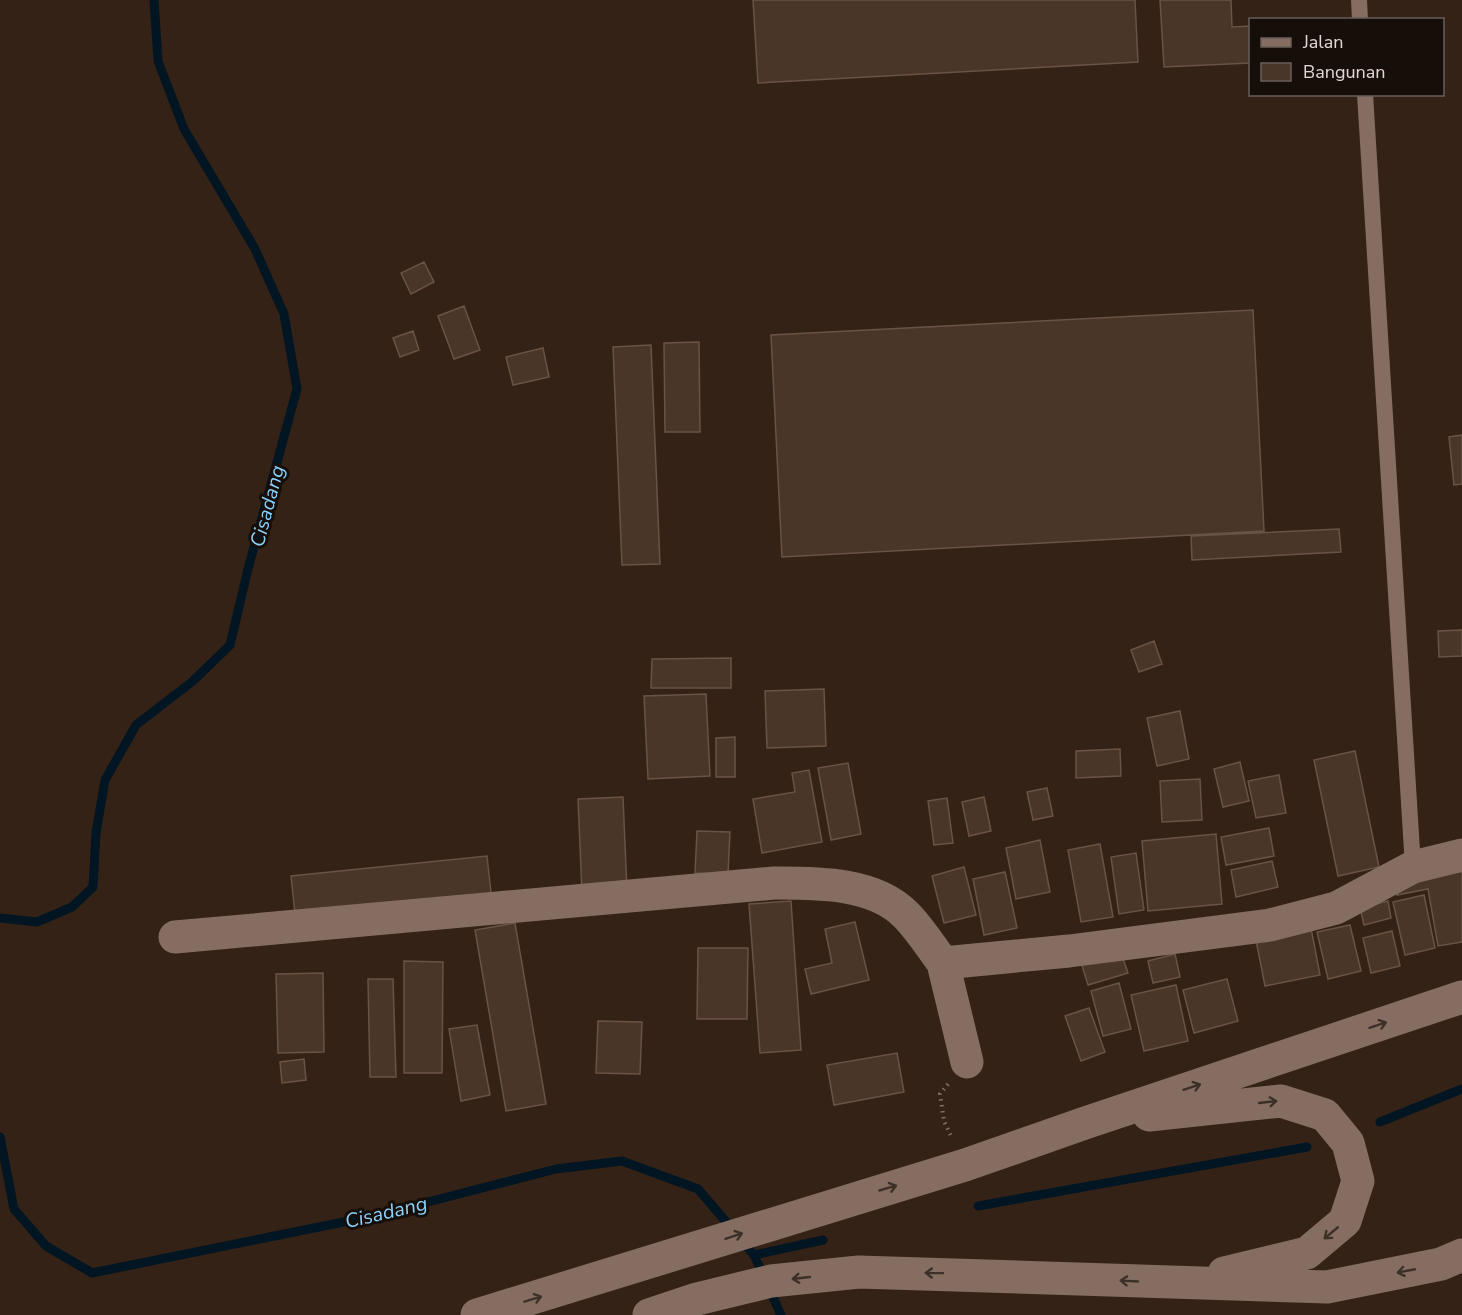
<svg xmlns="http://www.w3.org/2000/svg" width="1462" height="1315" font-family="'Nunito Sans',sans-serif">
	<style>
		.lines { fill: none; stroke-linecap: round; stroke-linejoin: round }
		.stream { stroke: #011622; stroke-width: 9 }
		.building { fill: #4a3629; stroke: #685345; stroke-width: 1.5 }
		.path { stroke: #827167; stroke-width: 4; stroke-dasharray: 1.5 4.5; stroke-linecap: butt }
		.service { stroke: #856e61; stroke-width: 16 }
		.minor { stroke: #856e61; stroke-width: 33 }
		.secondary { stroke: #856e61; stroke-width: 33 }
		.oneway { stroke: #3d3028 }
		.labels { text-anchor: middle; stroke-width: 6; stroke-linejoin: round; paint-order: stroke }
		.water-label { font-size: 20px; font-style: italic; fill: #8ad1fb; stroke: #160e09 }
	</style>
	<rect width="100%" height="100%" fill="#352216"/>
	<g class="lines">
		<!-- stream -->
		<path class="stream" d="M0 918 37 922 72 907 93 887 96 833 105 780 136 725 193 681 230 645 248 569 297 389 284 314 255 249 184 129 158 61 154 0
			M1380 1122 1462 1089
			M0 1137 14 1209 46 1246 92 1273 373 1216 556 1169 622 1161 698 1189 733 1230
			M978 1206 1307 1147
			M742 1241 754 1255 781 1315
			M754 1255 823 1240"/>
	</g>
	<!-- building -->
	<path class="building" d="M753 0H1135L1138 62 758 83Z
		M1160 0H1231L1232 27 1250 26V63L1164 67Z
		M424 262 434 282 411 294 401 273Z
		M464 306 480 350 454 359 438 316Z
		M1253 310 1264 531 782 557 771 335Z
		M413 331 419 350 400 357 393 338Z
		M699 342 700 432H665L664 343Z
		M651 345 660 564 622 565 613 347Z
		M543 348 549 377 513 385 506 357Z
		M1462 435V484L1454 485 1449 437Z
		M1339 529 1341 552 1192 560 1191 536Z
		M1462 630V656L1439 657 1438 631Z
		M1154 641 1162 664 1139 672 1131 650Z
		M731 658V688H651L652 659Z
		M824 689 826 746 767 748 765 691Z
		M706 694 710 776 648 779 644 696Z
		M1180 711 1189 759 1157 766 1147 718Z
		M735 737V777H716V738Z
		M1120 749 1121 776 1076 778V751Z
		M1355 751 1379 867 1338 876 1314 760Z
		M1240 762 1249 801 1223 807 1214 769Z
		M848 763 861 834 831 840 818 768Z
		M809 770 822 842 762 853 753 799 795 792 792 773Z
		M1279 775 1286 813 1256 818 1248 781Z
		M1200 779 1202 820 1162 822 1160 781Z
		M1047 788 1053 816 1033 820 1027 792Z
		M623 797 627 891 582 893 578 799Z
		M984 797 991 831 969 836 962 802Z
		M947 798 953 843 934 845 928 801Z
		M1269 828 1274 856 1226 865 1221 837Z
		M697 831 730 832 728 874 695 873Z
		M1216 834 1222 904 1148 911 1142 841Z
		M1040 840 1050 892 1016 899 1006 848Z
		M1100 844 1113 917 1081 922 1068 850Z
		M1136 853 1144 910 1119 914 1111 857Z
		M487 856 492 902 296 923 291 876Z
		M1272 861 1278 887 1236 897 1231 870Z
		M964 867 976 915 944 923 932 876Z
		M1462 868V942L1438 946 1428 889 1397 895 1394 880Z
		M1005 872 1017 928 984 935 973 879Z
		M1424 895 1435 948 1405 955 1393 902Z
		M791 901 801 1050 760 1053 749 904Z
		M1388 901 1391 918 1364 925 1360 908Z
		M855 922 869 980 811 994 805 969 832 963 825 929Z
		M515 923 546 1104 506 1111 475 930Z
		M1350 925 1361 971 1328 979 1317 932Z
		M1311 928 1320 975 1265 986 1256 940Z
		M1392 931 1400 966 1371 973 1363 938Z
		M698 948H748L747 1019H697Z
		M1120 950 1128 973 1088 985 1081 962Z
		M1175 954 1180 977 1153 983 1148 961Z
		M404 961 443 962 442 1073H404Z
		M323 973 324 1052 278 1053 276 974Z
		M368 979H393L396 1077H370Z
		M1227 979 1238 1021 1194 1033 1183 990Z
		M1119 983 1131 1029 1103 1036 1091 991Z
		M1176 985 1188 1041 1144 1051 1131 995Z
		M1089 1008 1105 1052 1081 1061 1065 1016Z
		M598 1021 642 1022 640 1074 596 1073Z
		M477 1025 490 1095 461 1101 449 1029Z
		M897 1053 904 1092 834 1105 827 1065Z
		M304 1059 306 1080 282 1083 280 1062Z"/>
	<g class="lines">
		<!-- path -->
		<path class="path" d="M948 1084 940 1094 944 1121 952 1138"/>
		<!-- service -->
		<path class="service" d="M1359 0 1360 20
			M1365 94 1413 867"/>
		<!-- minor -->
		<path class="minor" d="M175 937 774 883C816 883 874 882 906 915 920 929 931 947 943 963L1069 951 1270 925 1336 908 1413 867 1462 855
			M943 963 967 1062"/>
		<!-- secondary -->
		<path class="secondary" d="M1149 1115 1281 1101 1325 1115 1348 1143 1358 1181 1345 1221 1307 1253 1224 1273
			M477 1315 965 1165 1085 1123 1462 997
			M649 1315 697 1299 771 1281 859 1272 1327 1287 1441 1264 1462 1255"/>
	</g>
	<!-- one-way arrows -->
	<defs><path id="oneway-shaft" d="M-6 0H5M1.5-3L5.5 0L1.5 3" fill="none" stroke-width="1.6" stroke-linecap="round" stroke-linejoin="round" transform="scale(1.5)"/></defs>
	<g class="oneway">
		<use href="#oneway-shaft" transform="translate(1378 1025) rotate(-18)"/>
		<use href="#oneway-shaft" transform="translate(1192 1087) rotate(-18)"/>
		<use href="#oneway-shaft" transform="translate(1268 1102) rotate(-6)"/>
		<use href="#oneway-shaft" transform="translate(888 1188) rotate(-16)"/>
		<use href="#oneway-shaft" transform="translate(1331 1233) rotate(140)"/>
		<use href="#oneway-shaft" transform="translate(734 1236) rotate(-18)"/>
		<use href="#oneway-shaft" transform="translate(1406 1271) rotate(169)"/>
		<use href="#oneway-shaft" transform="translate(934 1273) rotate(-179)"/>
		<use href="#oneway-shaft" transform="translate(801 1278) rotate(174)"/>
		<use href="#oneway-shaft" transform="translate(1129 1281) rotate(-177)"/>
		<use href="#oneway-shaft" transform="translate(533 1299) rotate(-17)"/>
	</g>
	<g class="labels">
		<!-- water labels -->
		<g class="water-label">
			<text transform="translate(267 506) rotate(-75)" y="7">Cisadang</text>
			<text transform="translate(386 1212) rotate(-13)" y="7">Cisadang</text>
		</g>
	</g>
	<!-- legend -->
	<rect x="1249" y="18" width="195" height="78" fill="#160e09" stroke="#685e59" stroke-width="1.5"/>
	<rect x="1261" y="38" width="30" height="9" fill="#856e61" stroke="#685e59" stroke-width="1.5"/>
	<text x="1303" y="48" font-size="18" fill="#e4d7d0">Jalan</text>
	<rect x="1261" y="63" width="30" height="18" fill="#4a3629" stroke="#685e59" stroke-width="1.5"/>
	<text x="1303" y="78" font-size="18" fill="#e4d7d0">Bangunan</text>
</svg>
